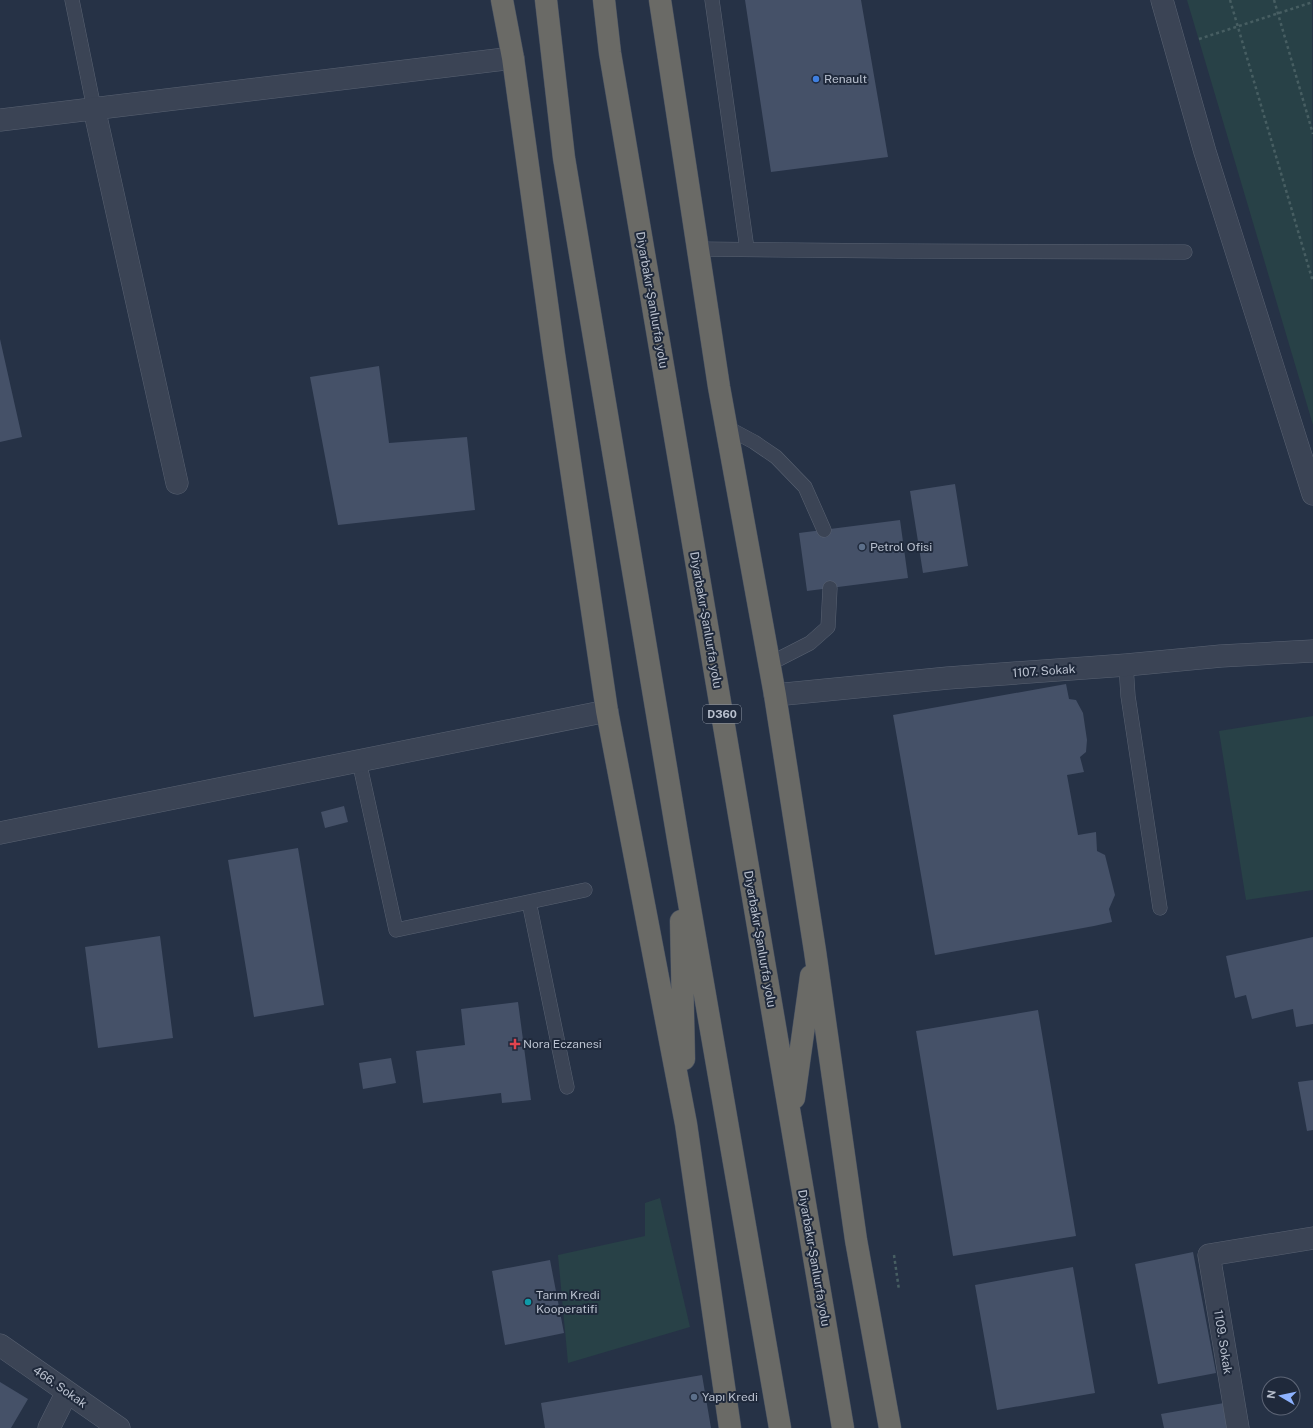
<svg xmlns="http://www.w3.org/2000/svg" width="1313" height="1428" font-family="'Public Sans',sans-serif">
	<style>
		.green { fill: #284147 }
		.building { fill: #455168 }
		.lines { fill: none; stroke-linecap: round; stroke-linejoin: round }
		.service-casing { stroke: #596272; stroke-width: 15 }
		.minor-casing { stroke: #596272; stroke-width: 23 }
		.trunk-casing { stroke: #454f60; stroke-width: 23 }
		.path { stroke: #475e62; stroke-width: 2.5; stroke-dasharray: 3 3; stroke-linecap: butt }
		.service { stroke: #3b4455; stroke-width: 14 }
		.minor { stroke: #3b4455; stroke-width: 22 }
		.trunk { stroke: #6a6a66; stroke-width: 22 }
		.shop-dot { fill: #3f7fe0; stroke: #1f293b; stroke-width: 1.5 }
		.service-dot { fill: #5c6f8a; stroke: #1f293b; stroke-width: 1.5 }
		.health-dot { fill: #e0444e; stroke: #1f293b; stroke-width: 1.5 }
		.culture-dot { fill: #0f9aa8; stroke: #1f293b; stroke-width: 1.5 }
		.labels { text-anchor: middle; stroke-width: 4; stroke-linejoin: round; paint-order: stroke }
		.shield { fill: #1f293b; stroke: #8b93a2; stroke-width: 1 }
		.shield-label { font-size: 11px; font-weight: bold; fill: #b9c0ce }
		.poi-label { font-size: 12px; fill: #b9c0ce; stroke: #1f293b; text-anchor: start }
		.street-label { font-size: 12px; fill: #b9c0ce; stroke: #1f293b }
	</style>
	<rect width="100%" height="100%" fill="#263246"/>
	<!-- green -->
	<path class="green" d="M1187 0H1312L1313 425Z
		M1313 716V890L1246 900 1219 731Z
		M660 1198 690 1327 568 1363 558 1255 645 1236V1203Z"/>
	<!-- building -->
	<path class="building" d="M745 0H861L888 157 771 172Z
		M0 339 22 437 0 442Z
		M379 366 389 443 467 437 475 510 338 525 310 377Z
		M955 484 968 566 923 573 910 491Z
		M900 520 908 578 807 591 799 533Z
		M1066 684 1069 699 1076 700 1083 713 1087 740 1086 752 1080 757 1084 772 1067 775 1078 835 1096 832 1097 851 1105 855 1115 895 1109 909 1112 922 1094 926 935 955 893 715Z
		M344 806 348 822 325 828 321 812Z
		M298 848 324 1005 254 1017 228 860Z
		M160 936 173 1038 98 1048 85 947Z
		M1313 937V1024L1296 1027 1293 1009 1252 1019 1246 995 1235 998 1226 956Z
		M518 1002 531 1100 502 1103 501 1093 423 1103 416 1051 465 1045 461 1009Z
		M1038 1010 1076 1236 953 1256 916 1031Z
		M391 1058 396 1083 363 1089 359 1063Z
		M1313 1080V1130L1307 1131 1298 1082Z
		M1193 1252 1216 1373 1158 1384 1135 1264Z
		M550 1260 564 1333 505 1345 492 1271Z
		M1073 1267 1095 1393 997 1410 975 1285Z
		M702 1375 711 1428H545L541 1403Z
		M0 1382 28 1399 11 1428H0Z
		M1224 1403 1228 1428H1164L1161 1414Z"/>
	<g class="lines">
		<!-- service casing -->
		<g class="service-casing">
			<path id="service" d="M72 0 94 108
				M712 0 747 249
				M698 249 898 251 1185 252
				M726 427 754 442 776 457 805 487 824 530
				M769 664 810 643 828 627 830 588
				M1126 665 1128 696 1160 908
				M359 761 396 930 585 890
				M529 902 567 1087"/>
		</g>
		<!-- minor casing -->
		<g class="minor-casing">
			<path id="minor" d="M1162 0 1205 152 1313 494
				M94 108 177 483
				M0 120 513 58
				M775 695 948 678 1126 665 1221 656 1313 651
				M0 833 607 711
				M0 1345 119 1428
				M49 1428 67 1392
				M1238 1428 1209 1255 1313 1238"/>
		</g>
		<!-- trunk casing -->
		<g class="trunk-casing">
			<path id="trunk" d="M502 0 513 58 554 354 607 711 686 1124 730 1428
				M546 0 564 158 679 845 780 1428
				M604 0 610 53 843 1428
				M660 0 719 387 775 695 815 951 856 1240 890 1428
				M681 921 684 1059
				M794 1098 811 976"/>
		</g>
		<!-- path -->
		<path class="path" d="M1230 0 1313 282
			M1274 0 1313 134
			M1199 39 1313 2
			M894 1255 899 1290"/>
		<!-- service -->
		<use href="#service" class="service"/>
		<!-- minor -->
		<use href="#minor" class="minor"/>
		<!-- trunk -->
		<use href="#trunk" class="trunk"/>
	</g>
	<!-- markers -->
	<circle class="shop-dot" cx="816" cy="79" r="4"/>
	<g class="service-dot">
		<circle cx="862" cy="547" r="4"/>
		<circle cx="694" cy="1397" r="4"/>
	</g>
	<path class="health-dot" d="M513 1038h4v4h4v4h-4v4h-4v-4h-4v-4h4z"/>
	<circle class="culture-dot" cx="528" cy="1302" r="4"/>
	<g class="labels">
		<!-- shield labels -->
		<rect class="shield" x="703" y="705" width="38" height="18" rx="3"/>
		<g class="shield-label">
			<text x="722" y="718">D360</text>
		</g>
		<!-- poi labels -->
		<g class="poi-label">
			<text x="824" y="83">Renault</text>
			<text x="870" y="551">Petrol Ofisi</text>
			<text x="523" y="1048">Nora Eczanesi</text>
			<text x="536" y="1299">Tarım Kredi<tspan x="536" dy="14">Kooperatifi</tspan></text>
			<text x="702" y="1401">Yapı Kredi</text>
		</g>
		<!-- street labels -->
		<g class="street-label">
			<text transform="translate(652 300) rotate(80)" y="4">Diyarbakır-Şanlıurfa yolu</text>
			<text transform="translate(706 620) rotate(80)" y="4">Diyarbakır-Şanlıurfa yolu</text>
			<text transform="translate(1044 671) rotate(-4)" y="4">1107. Sokak</text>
			<text transform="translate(760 939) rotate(80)" y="4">Diyarbakır-Şanlıurfa yolu</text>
			<text transform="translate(814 1258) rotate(80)" y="4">Diyarbakır-Şanlıurfa yolu</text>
			<text transform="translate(1223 1342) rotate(81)" y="4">1109. Sokak</text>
			<text transform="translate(60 1387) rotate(35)" y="4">466. Sokak</text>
		</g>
	</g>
	<!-- north arrow -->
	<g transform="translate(1281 1396) rotate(279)"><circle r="19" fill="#1f293b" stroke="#5d6576"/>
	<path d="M0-3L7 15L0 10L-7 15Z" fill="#8db2fe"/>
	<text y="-6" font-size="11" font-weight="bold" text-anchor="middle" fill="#b9c0ce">N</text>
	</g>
</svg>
